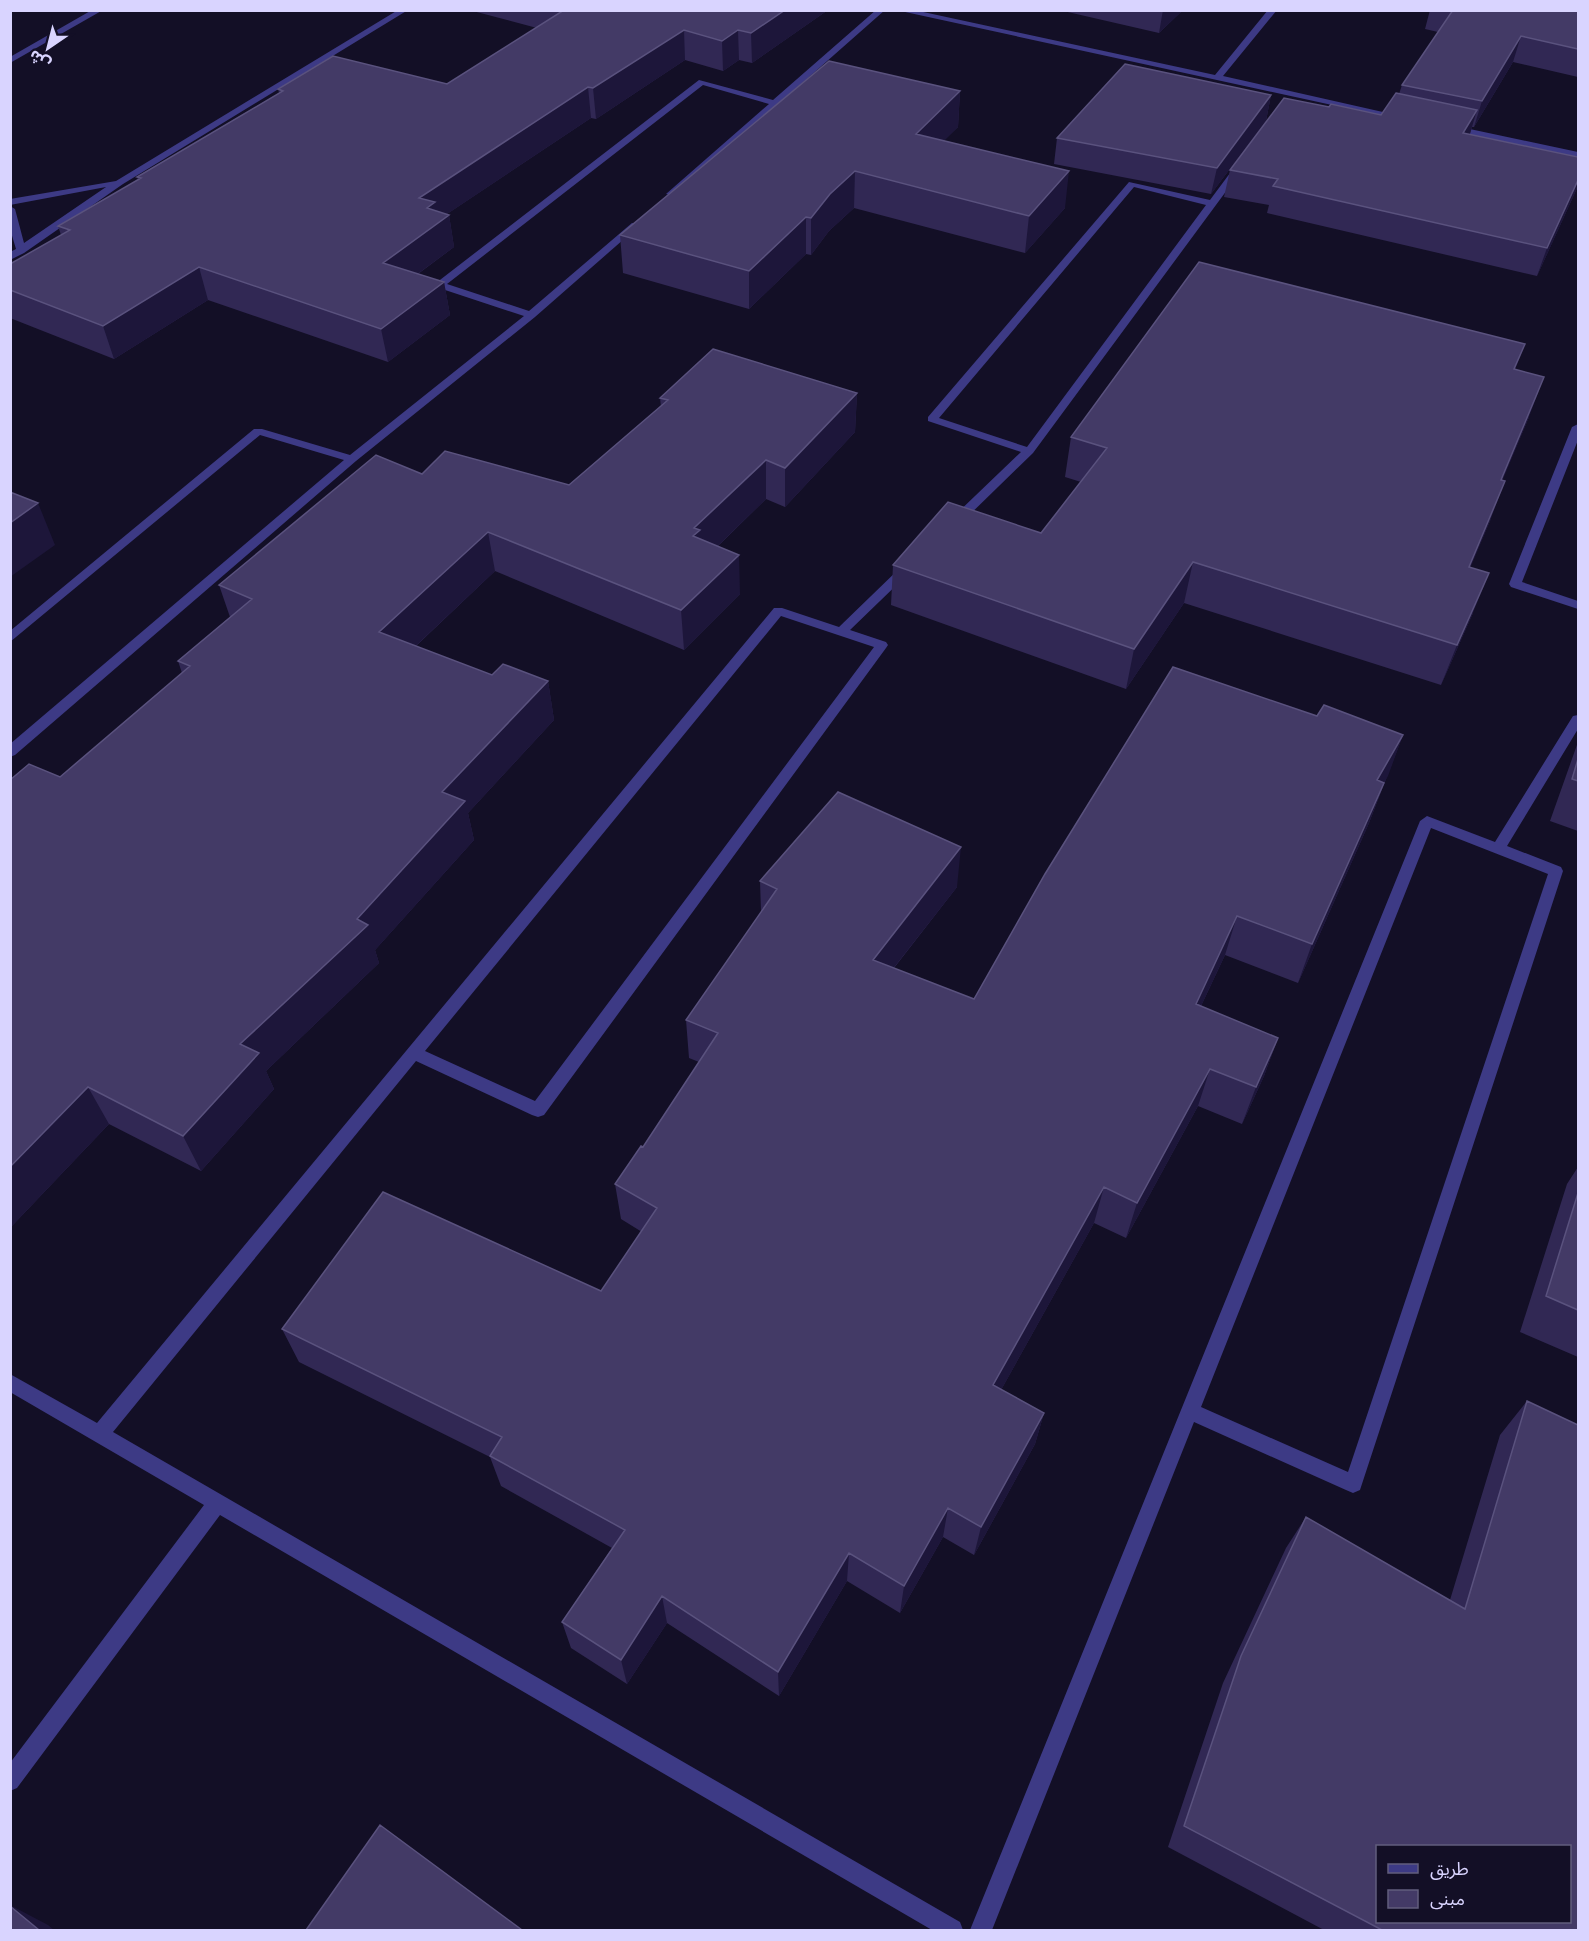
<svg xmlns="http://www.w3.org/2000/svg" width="1589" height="1941" font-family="Quicksand,'Noto Sans Arabic',sans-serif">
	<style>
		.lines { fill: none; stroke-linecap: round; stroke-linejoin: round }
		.street { fill: #3d3a85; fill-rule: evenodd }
		.wall { fill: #312854 }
		.shaded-wall { fill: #1d163a }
		.building { fill: #433a66; stroke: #5a527e; stroke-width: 1.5; fill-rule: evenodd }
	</style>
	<rect width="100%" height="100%" fill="#130f26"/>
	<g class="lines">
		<!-- street -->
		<path class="street" d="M92 10H103L10 63V57Z
			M398 10H408L123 184 24 253 10 260V252L16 249 10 229V206L15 209 24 243 106 187 10 205V199L116 181Z
			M876 10H885L674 196 666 194 769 104 703 85 447 284 529 311 632 223 640 225 535 317 356 461 15 755 10 757V744L344 460 260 435 10 642V631L254 429H262L350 455 524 316 436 287V283L699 80 773 100Z
			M896 10H914L1215 75 1268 10H1277L1223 76 1405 117 1401 120Z
			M1451 125 1578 152V158L1448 130V126Z
			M1236 165 1244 167 1033 453 959 525H951V519L1021 452 928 421V417L1129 182 1210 200ZM1134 187 1206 205 1027 447 939 418Z
			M1578 424V440L1522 582 1578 601V609L1511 587 1509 584 1572 427Z
			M906 565 912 569 910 572 850 630 886 642 888 645 886 648 544 1115 538 1117 532 1115 416 1061 113 1432 960 1922 963 1930H932L220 1515 17 1788 10 1791V1763L204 1505 10 1392V1374L97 1423 774 608H782L839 627 902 566ZM781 616 874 647 535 1101 425 1051Z
			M1578 715V729L1507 846 1561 867 1563 871 1360 1490 1353 1493 1346 1490 1194 1422 992 1930H970L1420 821 1427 816 1495 842 1573 716ZM1431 828 1548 874 1348 1472 1201 1407Z"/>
	</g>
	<!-- wall -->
	<path class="wall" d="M469 10H828L752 63 739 60 723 71 685 60 596 119 591 118 447 214 449 215 454 247 418 274 444 282 450 315 388 362 208 300 114 359 10 318V264L61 235 58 226 138 180 137 177 279 93 278 89 447 84 537 28Z
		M1059 10H1183L1159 33Z
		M1430 10H1578V77L1513 62 1474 127H1472L1470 134 1578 186 1537 276 1267 213 1269 205 1224 197 1230 170 1329 107 1381 115 1399 94 1402 85 1438 32 1425 29Z
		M960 91 958 127 943 141 1065 208 1025 253 854 208 829 231 811 255 806 254 749 309 623 273 620 235Z
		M1271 95 1266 121 1211 194 1054 164 1057 138Z
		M1515 370 1529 417 1502 480 1490 521 1470 567 1473 613 1441 685 1184 603 1126 689 891 605 893 565 1041 533 1081 482 1065 477 1071 437Z
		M857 393 855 432 785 507 766 499 718 546 740 594 684 650 495 571 416 646 492 675 548 681 554 720 468 813 474 840 375 950 379 963 266 1071 274 1089 201 1171 109 1124 10 1228V780L60 777 182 673 178 661 230 617 219 585 422 474 569 485 661 407 660 398Z
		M1317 716 1403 735 1369 823 1298 983 1225 955 1201 1006 1278 1038 1264 1076 1242 1124 1198 1106 1126 1238 1094 1223 1001 1390 1044 1413 1035 1444 974 1555 943 1537 900 1613 847 1581 779 1696 667 1623 627 1684 571 1648 562 1622 612 1548 501 1486 490 1457 299 1362 282 1329 601 1291 642 1232 621 1219 615 1184 643 1147 699 1062 689 1058 686 1020 761 912 760 881 957 887 894 968 974 999Z
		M1578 742V831L1550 821Z
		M1578 1167V1357L1520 1332 1567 1184Z
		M1527 1401 1578 1930H1324L1168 1847 1223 1683 1286 1548 1306 1517 1450 1600 1500 1435Z"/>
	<!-- shaded-wall -->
	<path class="shaded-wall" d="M785 10H828L752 63 751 33Z
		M1163 10H1183L1159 33Z
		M684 30 685 60 596 119 593 88Z
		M738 30 739 60 723 71 722 41Z
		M1521 36 1513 62 1474 127 1482 101Z
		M588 87 591 118 438 220 449 215 454 247 389 295 383 263 419 198Z
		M960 91 958 127 914 171 916 134Z
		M1271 95 1266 121 1211 194 1217 168Z
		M1477 110 1469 137 1463 133Z
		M855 171 854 208 829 231 811 255V218L830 194Z
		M1069 171 1065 208 1025 253 1029 216Z
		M1578 180V186L1537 276 1547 248Z
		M806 217V254L749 309V271Z
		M199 267 208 300 114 359 103 326Z
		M444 282 450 315 388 362 381 329Z
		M1525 344 1510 383 1514 369Z
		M1544 377 1529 417 1486 520 1501 480Z
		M857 393 855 432 785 507V468Z
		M766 460V499L701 562 693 536 694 528Z
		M1505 481 1490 521 1454 607 1469 567Z
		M38 503 55 545 10 577V523Z
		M488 532 495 571 389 671 379 632Z
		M739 555 740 594 684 650 681 610Z
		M1193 562 1184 603 1126 689 1134 649Z
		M1489 573 1473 613 1441 685 1457 645Z
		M548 681 554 720 468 813 474 840 375 950 379 963 266 1071 274 1089 201 1171 183 1136 240 1044 357 919 442 792Z
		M1403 735 1388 776 1362 820 1377 780Z
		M1384 783 1369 823 1298 983 1312 944Z
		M961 847 957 887 870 998 873 960Z
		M1237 916 1225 955 1184 1042 1196 1004Z
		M1278 1038 1264 1076 1242 1124 1256 1087Z
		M1210 1069 1198 1106 1126 1238 1137 1203Z
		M88 1087 109 1124 10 1228V1167Z
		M1104 1187 1094 1223 986 1417 993 1385Z
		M1044 1413 1035 1444 974 1555 981 1527Z
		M948 1508 943 1537 900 1613 904 1586Z
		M849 1553 847 1581 779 1696 778 1672Z
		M662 1596 667 1623 627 1684 621 1660Z
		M10 1905 48 1925 54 1930H39Z"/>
	<!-- building -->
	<path class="building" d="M564 10H785L751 33 738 30 722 41 684 30 593 88 588 87 419 198 435 202 427 208 449 215 383 263 444 282 381 329 199 267 103 326 10 290V264L70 230 58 226 141 178 137 177 283 91 278 89 333 56 447 84Z
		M1453 10H1578V49L1521 36 1482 101 1402 85Z
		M829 61 960 91 916 134 1069 171 1029 216 855 171 830 194 811 218 806 217 749 271 620 235Z
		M1125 64 1271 95 1217 168 1057 138Z
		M1396 93 1477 110 1463 133 1578 157V180L1547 248 1273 186 1278 179 1230 170 1284 98 1329 107 1331 104 1381 115Z
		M1199 262 1525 344 1514 369 1544 377 1501 480 1505 481 1469 567 1489 573 1457 645 1193 562 1134 649 893 565 948 502 1041 533 1107 448 1071 437Z
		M713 349 857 393 785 468 766 460 694 528 700 530 693 536 739 555 681 610 488 532 379 632 492 675 503 664 548 681 442 792 465 801 357 919 368 925 240 1044 259 1053 183 1136 88 1087 10 1167V780L29 764 60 777 190 666 178 661 252 599 219 585 376 455 422 474 445 451 569 485 668 400 660 398Z
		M10 492 38 503 10 523Z
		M1173 667 1317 716 1324 705 1403 735 1377 780 1384 783 1312 944 1237 916 1196 1004 1278 1038 1256 1087 1210 1069 1137 1203 1104 1187 993 1385 1044 1413 981 1527 948 1508 904 1586 849 1553 778 1672 662 1596 621 1660 562 1622 625 1530 490 1456 502 1437 282 1329 383 1192 601 1291 657 1208 615 1184 641 1146 643 1147 718 1033 686 1020 777 889 760 881 838 792 961 847 873 960 974 999 1045 874Z
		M1578 759V781L1572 779Z
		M1578 1193V1310L1546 1296Z
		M1527 1401 1578 1425V1930H1382L1184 1826 1241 1656 1306 1517 1465 1609ZM1377 1846H1569V1922H1377Z
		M380 1825 522 1930H306Z
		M10 1906 39 1930H10Z"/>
	<!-- border -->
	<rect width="1589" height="1941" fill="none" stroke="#d9d4ff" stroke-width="24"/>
	<!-- legend -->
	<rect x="1376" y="1845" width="195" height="78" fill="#130f26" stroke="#625e7d" stroke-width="1.5"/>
	<rect x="1388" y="1864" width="30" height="9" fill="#3d3a85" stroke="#625e7d" stroke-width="1.5"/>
	<text x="1430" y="1875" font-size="18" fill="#d9d4ff">طريق</text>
	<rect x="1388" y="1890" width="30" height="18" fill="#433a66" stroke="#625e7d" stroke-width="1.5"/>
	<text x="1430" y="1905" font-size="18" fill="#d9d4ff">مبنى</text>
	<!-- north arrow -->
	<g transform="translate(48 48) rotate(215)" stroke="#130f26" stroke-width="4.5" paint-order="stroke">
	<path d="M0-4.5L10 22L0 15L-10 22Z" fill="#d9d4ff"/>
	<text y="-9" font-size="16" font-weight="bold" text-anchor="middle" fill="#d9d4ff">ش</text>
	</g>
</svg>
